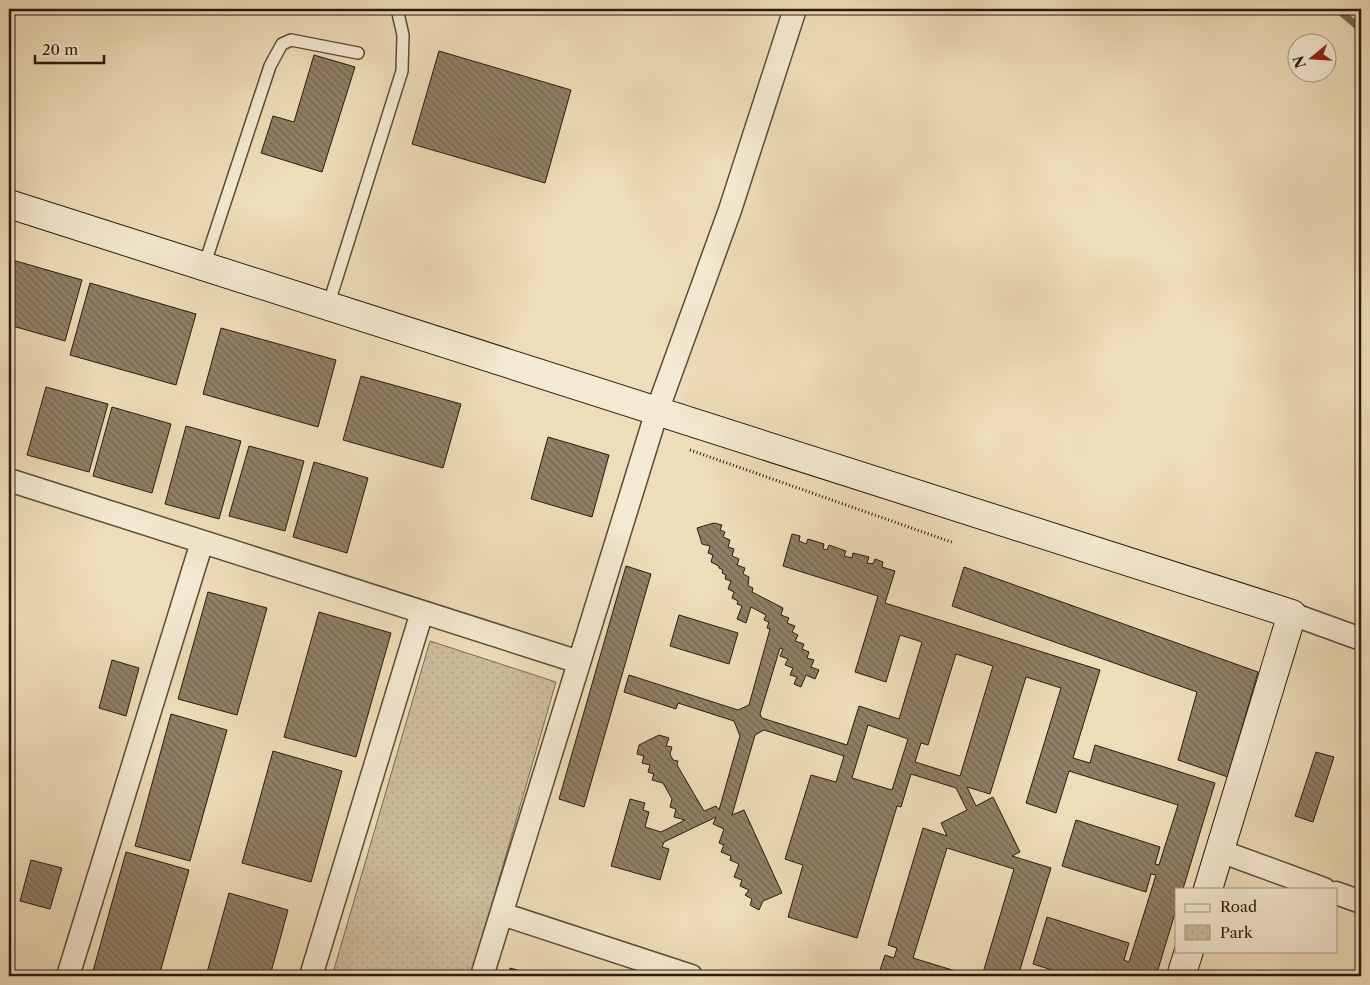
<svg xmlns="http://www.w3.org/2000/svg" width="1370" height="985" font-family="'Libre Caslon Text',serif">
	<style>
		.park { fill: url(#park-dots); stroke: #7a6c55 }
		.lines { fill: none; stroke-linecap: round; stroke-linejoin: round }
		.stream { stroke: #776852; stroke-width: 7 }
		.building { fill: url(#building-back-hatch); stroke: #281c0e; fill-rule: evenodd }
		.lane-casing { stroke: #5a4c39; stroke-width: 14 }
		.street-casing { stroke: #5a4c39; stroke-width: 25 }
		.secondary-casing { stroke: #281c0e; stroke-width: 30 }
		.path { stroke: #281c0e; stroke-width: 3; stroke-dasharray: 1 2.5; stroke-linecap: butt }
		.lane { stroke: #f4e9d2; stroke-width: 11 }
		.street { stroke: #f4e9d2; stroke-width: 22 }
		.secondary { stroke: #f4e9d2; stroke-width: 28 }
	</style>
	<defs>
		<pattern id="park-dots" width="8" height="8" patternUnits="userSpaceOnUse" patternTransform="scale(1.25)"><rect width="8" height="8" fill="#ccbc9c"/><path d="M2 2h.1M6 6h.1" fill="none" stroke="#afa185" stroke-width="1.8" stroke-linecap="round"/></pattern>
		<pattern id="building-back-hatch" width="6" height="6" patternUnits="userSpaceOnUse" patternTransform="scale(1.25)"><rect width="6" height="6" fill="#8f8067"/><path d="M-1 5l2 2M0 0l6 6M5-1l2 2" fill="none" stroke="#756853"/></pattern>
	</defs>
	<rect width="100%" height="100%" fill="#eeddb9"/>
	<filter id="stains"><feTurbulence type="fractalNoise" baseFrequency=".004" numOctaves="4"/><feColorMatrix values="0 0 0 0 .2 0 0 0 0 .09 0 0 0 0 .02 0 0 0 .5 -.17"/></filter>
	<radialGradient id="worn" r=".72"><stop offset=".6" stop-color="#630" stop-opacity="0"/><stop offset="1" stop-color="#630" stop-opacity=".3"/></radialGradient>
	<!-- park -->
	<path class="park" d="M430 641 556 682 471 976H332Z"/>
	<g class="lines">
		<!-- stream -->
		<path class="stream" d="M1337 9 1361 29"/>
	</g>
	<!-- building -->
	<path class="building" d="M439 51 571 90 545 183 412 144Z
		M314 55 355 67 322 172 261 153 273 116 294 122Z
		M9 259 82 280 65 341 9 325Z
		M90 283 196 314 176 385 70 355Z
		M221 328 336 360 318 427 203 394Z
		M361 376 461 404 443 468 343 440Z
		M46 387 108 404 89 472 27 455Z
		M112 407 171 424 152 493 93 476Z
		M186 426 241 441 219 519 165 504Z
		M548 437 609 455 592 517 531 499Z
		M249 446 304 461 285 531 229 516Z
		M314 462 368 478 347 553 293 537Z
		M714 523 722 525 720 530 725 532 723 537 730 540 728 547 734 549 732 556 739 559 737 565 745 568 743 574 749 577 748 586 753 588 752 592 783 608 781 615 789 618 787 623 795 626 792 632 798 635 795 641 804 644 802 649 809 652 807 658 814 660 811 667 819 670 815 679 806 675 801 687 794 684 797 677 790 675 793 668 785 665 788 659 780 656 783 649 780 648 760 714 762 718 847 745 859 706 899 719 922 642 900 635 886 682 855 672 878 596 783 566 792 534 800 536 799 541 806 544 808 539 824 544 823 549 827 550 829 545 846 551 844 556 852 558 853 553 869 557 867 563 873 564 875 559 883 562 882 567 895 571 885 603 1100 670 1073 758 1090 763 1095 745 1215 783 1183 889H1176V910L1156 976H1125L1126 974 1121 972 1119 976H1071L1033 964 1047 917 1129 943 1124 960 1129 962 1156 875 1151 874 1146 892 1062 866 1076 820 1160 847 1155 864 1159 865 1178 805 1069 771 1056 813 1026 803 1061 688 1026 677 990 794 967 787 976 806 993 797 1020 852 1012 856 1051 868 1018 976H982L1014 869 947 848 913 958 972 976H878L885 955 894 958 897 948 888 945 923 828 947 836 941 823 967 810 956 788 911 774 901 807 897 806 857 938 788 917 803 865 785 859 811 775 836 782 844 756 764 730 755 735 732 815 744 810 782 893 763 901 759 910 750 905 752 899 745 895 749 890 740 886 742 880 734 877 739 864 730 860 731 856 721 852 724 845 719 843 724 829 713 824 716 817 664 842 662 847 669 849 660 880 611 866 630 799 645 803 643 810 649 812 645 827 661 832 685 820 674 817 676 809 670 807 672 799 663 783 652 780 654 774 648 772 650 765 642 763 644 756 637 754 639 745 659 735 669 738 666 746 672 747 670 754 673 760 678 761 677 765 704 811 716 806 719 810 740 736 734 721 678 703 676 709 624 692 629 675 738 710 749 705 770 629 767 628 769 622 764 620 766 615 751 607 746 623 737 619 742 606 737 604 738 601 732 598 734 592 728 589 731 581 725 579 726 575 722 573 723 570 719 568V566L711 562 713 555 708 553 710 546 702 544 697 528ZM956 654 993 666 960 776 915 762 921 743 928 745ZM868 725 908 739 892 790 852 778Z
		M626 566 651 574 584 807 559 799Z
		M964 567 1258 672 1228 777 1178 760 1197 692 952 606Z
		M208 592 267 608 237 715 178 699Z
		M319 612 391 633 356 757 284 737Z
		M679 615 738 633 729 664 670 646Z
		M112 660 139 668 126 716 99 708Z
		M171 714 227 730 190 861 135 846Z
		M273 751 342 771 311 882 242 863Z
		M1316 752 1334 757 1313 822 1295 816Z
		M126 852 189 870 159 976H113L93 971Z
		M31 860 62 868 50 909 20 901Z
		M229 893 288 910 270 976H206Z
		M510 968 538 976H508Z"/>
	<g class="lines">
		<!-- lane casing -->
		<g class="lane-casing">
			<path id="lane" d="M204 266 270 66 282 44 291 40 358 53
				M328 306 402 71 403 35 397 9"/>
		</g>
		<!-- street casing -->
		<g class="street-casing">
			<path id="street" d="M9 480 579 662
				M1292 614 1361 639
				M1220 851 1324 889
				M1336 893 1361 902
				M502 914 691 976
				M68 976 202 542
				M311 976 422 612
				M482 976 657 411 730 210 795 9"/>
		</g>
		<!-- secondary casing -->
		<g class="secondary-casing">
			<path id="secondary" d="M9 204 1292 614 1208 889
				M1181 976 1189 951"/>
		</g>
		<!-- path -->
		<path class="path" d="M690 450 954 543"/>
		<!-- lane -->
		<use href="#lane" class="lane"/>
		<!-- street -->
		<use href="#street" class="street"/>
		<!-- secondary -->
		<use href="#secondary" class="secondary"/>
	</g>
	<!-- margin -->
	<rect width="1370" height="985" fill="none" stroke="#eeddb9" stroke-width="30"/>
	<rect x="10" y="10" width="1350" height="965" fill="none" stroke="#281c0e" stroke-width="2.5"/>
	<rect x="15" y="15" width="1340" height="955" fill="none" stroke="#281c0e"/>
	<!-- legend -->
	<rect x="1175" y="888" width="162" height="65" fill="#f4e9d2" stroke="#a29784"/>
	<rect x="1185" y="904" width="25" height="8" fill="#f4e9d2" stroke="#a29784"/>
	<text x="1220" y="912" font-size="15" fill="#281c0e">Road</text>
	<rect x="1185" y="925" width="25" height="15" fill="url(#park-dots)" stroke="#a29784"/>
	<text x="1220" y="938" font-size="15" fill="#281c0e">Park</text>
	<!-- north arrow -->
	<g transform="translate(1312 58) rotate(252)"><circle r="24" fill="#f4e9d2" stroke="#a29784"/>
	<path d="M0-4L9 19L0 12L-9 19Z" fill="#8f2418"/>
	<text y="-8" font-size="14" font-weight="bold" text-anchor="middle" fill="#281c0e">N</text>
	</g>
	<!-- scale -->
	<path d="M35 55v8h69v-8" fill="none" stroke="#281c0e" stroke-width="2.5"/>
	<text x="42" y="55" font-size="15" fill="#281c0e" stroke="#f4e9d2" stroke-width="4" paint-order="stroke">20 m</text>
	<rect width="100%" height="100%" filter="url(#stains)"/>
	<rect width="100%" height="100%" fill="url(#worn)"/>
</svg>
